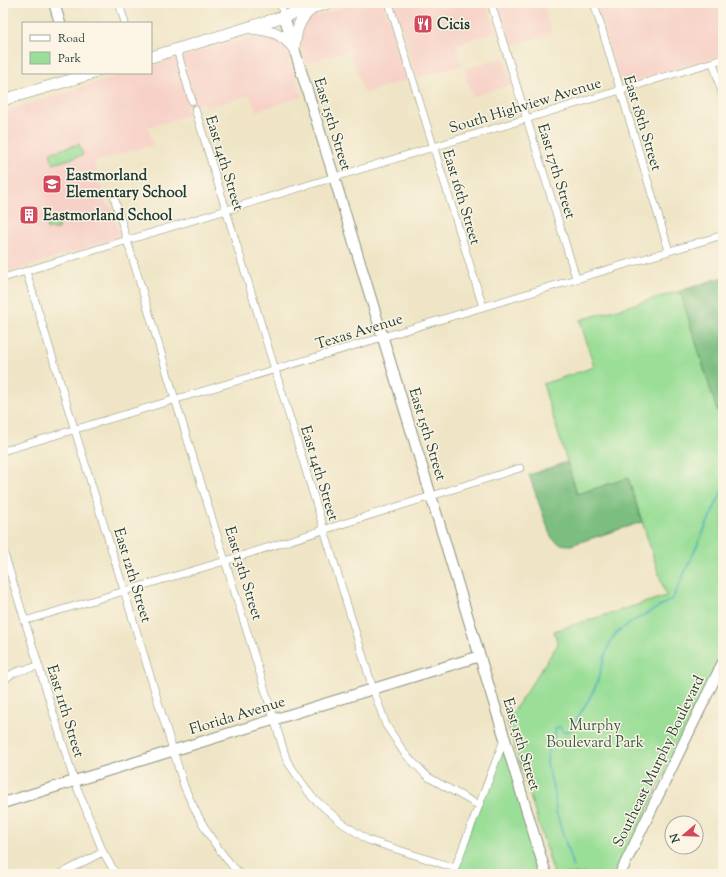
<svg xmlns="http://www.w3.org/2000/svg" width="726" height="877" font-family="'Sorts Mill Goudy',serif">
	<style>
		.built { fill: #f7d1c8 }
		.green { fill: #9ade97; stroke: #5c8e66 }
		.forest { fill: #7bbd80; stroke: #4d7d5a }
		.lines { fill: none; stroke-linecap: round; stroke-linejoin: round }
		.stream { stroke: #40aac0; stroke-width: 1.5 }
		.street-casing { stroke: #87917d; stroke-width: 8 }
		.secondary-casing { stroke: #87917d; stroke-width: 12 }
		.primary-casing { stroke: #87917d; stroke-width: 12 }
		.street { stroke: #fff; stroke-width: 7 }
		.secondary { stroke: #fff; stroke-width: 10 }
		.primary { stroke: #fff; stroke-width: 11 }
		.labels { text-anchor: middle; stroke-width: 3; stroke-linejoin: round; paint-order: stroke }
		.poi-label { font-size: 15px; font-weight: bold; fill: #1f3d34; stroke: #fcf5e5; text-anchor: start }
		.street-label { font-size: 15px; fill: #1f3d34; stroke: #fcf5e5 }
		.park-label { font-size: 15px; fill: #385d48; stroke: #fcf5e5 }
	</style>
	<rect width="100%" height="100%" fill="#fcf5e5"/>
	<filter id="ink" filterUnits="userSpaceOnUse"><feTurbulence type="fractalNoise" baseFrequency=".025" numOctaves="2"/><feDisplacementMap in="SourceGraphic" scale="8" xChannelSelector="R" yChannelSelector="G"/><feConvolveMatrix kernelMatrix="1 2 1 2 8 2 1 2 1" color-interpolation-filters="sRGB"/></filter>
	<filter id="wash" filterUnits="userSpaceOnUse"><feTurbulence type="fractalNoise" baseFrequency=".012" numOctaves="4" result="noise"/><feDisplacementMap in="SourceGraphic" scale="16" xChannelSelector="R" yChannelSelector="G"/><feGaussianBlur stdDeviation="0.9" result="paint"/><feColorMatrix in="noise" values="0 0 0 0 0 0 0 0 0 0 0 0 0 0 0 0 0 1.4 0 .05"/><feComposite in="paint" operator="in"/></filter>
	<g filter="url(#wash)">
		<rect width="100%" height="100%" fill="#efe5c6"/>
		<!-- built -->
		<path class="built" d="M356 3H383L408 80 364 93 350 50 306 63 299 37 307 20 312 17Z
			M394 3H487L496 32 456 44 462 65 417 78Z
			M496 3H560L544 8 552 33 509 46Z
			M596 3H723V55L623 84 620 81Z
			M263 35 274 36 285 45 302 97 256 111 250 95 206 108 202 102 186 107 188 115 148 128 153 145 94 162 107 206H111L120 237 116 239 3 274V112L128 73H151V66L228 42 242 41Z
			M504 57 512 84 472 97 464 69Z"/>
		<!-- green -->
		<path class="green" d="M79 144 83 155 53 164 50 153Z
			M47 219H58V229H47Z
			M680 291 717 410 723 402V655L616 874H554L507 721 558 644 554 631 666 596 628 478 577 494 543 384 594 367 580 320Z
			M505 737 541 874H453Z"/>
		<!-- forest -->
		<path class="forest" d="M723 277V402L717 411 680 291Z
			M567 462 577 494 628 478 642 522 571 545C562 545 557 544 551 537L529 475Z"/>
		<g class="lines">
			<!-- stream -->
			<path class="stream" d="M573 867 556 811 555 795 547 764 548 751 554 738 556 728 560 727 562 731 565 732 573 728C579 712 592 698 597 682 603 667 604 650 614 636 624 623 657 610 673 598L723 489"/>
		</g>
	</g>
	<g filter="url(#ink)">
		<g class="lines">
			<!-- street casing -->
			<g class="street-casing">
				<path id="street" d="M119 3 125 23
					M280 3 284 16
					M389 3 483 307
					M491 3 576 278
					M594 3 669 251
					M177 50 192 101
					M713 62 723 97
					M195 109 373 689 386 725 405 754 428 777 478 805
					M114 197 175 399 287 761 312 797 342 823 368 840 455 868
					M26 271 184 786C198 819 215 849 240 874
					M3 278 723 59
					M3 451 723 235
					M3 550 74 780 103 852 116 874
					M24 621 225 561 520 468
					M3 684C9 670 25 670 39 666
					M60 874 103 852
					M453 874 455 868 505 737"/>
			</g>
			<!-- secondary casing -->
			<g class="secondary-casing">
				<path id="secondary" d="M54 3 60 23
					M284 16 334 177 546 874
					M3 803 480 656
					M620 874 723 662"/>
			</g>
			<!-- primary casing -->
			<g class="primary-casing">
				<path id="primary" d="M251 28C272 31 279 31 294 48
					M294 48C296 32 298 19 312 9
					M151 57 328 3
					M3 100 94 73"/>
			</g>
			<!-- street -->
			<use href="#street" class="street"/>
			<!-- secondary -->
			<use href="#secondary" class="secondary"/>
			<!-- primary -->
			<use href="#primary" class="primary"/>
		</g>
	</g>
	<!-- icons -->
	<defs>
		<g id="restaurant-square" transform="scale(1)"><rect x="-9" y="-9" width="18" height="18" rx="4" fill="#d1495b" stroke="#fcf5e5"/><path d="M-5-6h1v4h1v-4h1v4h1v-4h1v5L-1.5 .5V6h-2V.5L-5-1ZM5-6V6H3V1.5H1.5Q1.5-4 5-6Z" fill="#fff"/></g>
		<g id="school-square" transform="scale(1)"><rect x="-9" y="-9" width="18" height="18" rx="4" fill="#d1495b" stroke="#fcf5e5"/><path d="M0-5L7-2L0 1L-7-2ZM-4 1L0 2.5L4 1V4Q0 6-4 4Z" fill="#fff"/></g>
		<g id="building-square" transform="scale(1)"><rect x="-9" y="-9" width="18" height="18" rx="4" fill="#d1495b" stroke="#fcf5e5"/><path d="M-4-6H4V6H1V3H-1V6H-4ZM-2.5-4.3h1.7v1.8h-1.7ZM.8-4.3h1.7v1.8H.8ZM-2.5-1h1.7V.8h-1.7ZM.8-1h1.7V.8H.8Z" fill="#fff"/></g>
	</defs>
	<g fill-rule="evenodd">
		<use href="#restaurant-square" x="423" y="24"/>
		<use href="#school-square" x="52" y="184"/>
		<use href="#building-square" x="29" y="215"/>
	</g>
	<g class="labels">
		<!-- poi labels -->
		<g class="poi-label">
			<text x="437" y="29">Cicis</text>
			<text x="66" y="180">Eastmorland<tspan x="66" dy="17">Elementary School</tspan></text>
			<text x="43" y="220">Eastmorland School</text>
		</g>
		<!-- street labels -->
		<g class="street-label">
			<text transform="translate(525 105) rotate(-17)" y="5">South Highview Avenue</text>
			<text transform="translate(643 123) rotate(73)" y="5">East 18th Street</text>
			<text transform="translate(333 124) rotate(73)" y="5">East 15th Street</text>
			<text transform="translate(225 163) rotate(73)" y="5">East 14th Street</text>
			<text transform="translate(557 171) rotate(73)" y="5">East 17th Street</text>
			<text transform="translate(462 197) rotate(73)" y="5">East 16th Street</text>
			<text transform="translate(359 331) rotate(-17)" y="5">Texas Avenue</text>
			<text transform="translate(428 434) rotate(73)" y="5">East 15th Street</text>
			<text transform="translate(320 473) rotate(73)" y="5">East 14th Street</text>
			<text transform="translate(244 573) rotate(73)" y="5">East 13th Street</text>
			<text transform="translate(133 575) rotate(73)" y="5">East 12th Street</text>
			<text transform="translate(66 711) rotate(73)" y="5">East 11th Street</text>
			<text transform="translate(237 715) rotate(-17)" y="5">Florida Avenue</text>
			<text transform="translate(522 744) rotate(73)" y="5">East 15th Street</text>
			<text transform="translate(658 761) rotate(-64)" y="5">Southeast Murphy Boulevard</text>
		</g>
		<!-- park labels -->
		<g class="park-label">
			<text x="595" y="730">Murphy<tspan x="595" dy="17">Boulevard Park</tspan></text>
		</g>
	</g>
	<!-- margin -->
	<rect width="726" height="877" fill="none" stroke="#fcf5e5" stroke-width="16"/>
	<!-- legend -->
	<rect x="22" y="22" width="130" height="52" fill="#fcf5e5" stroke="#a4ab9e"/>
	<rect x="30" y="35" width="20" height="6" fill="#ffffff" stroke="#a4ab9e"/>
	<text x="58" y="42" font-size="12" fill="#1f3d34">Road</text>
	<rect x="30" y="52" width="20" height="12" fill="#9ade97" stroke="#a4ab9e"/>
	<text x="58" y="62" font-size="12" fill="#1f3d34">Park</text>
	<!-- north arrow -->
	<g transform="translate(684 835) rotate(251)"><circle r="19" fill="#fcf5e5" stroke="#a4ab9e"/>
	<path d="M0-3L7 15L0 10L-7 15Z" fill="#d1495b"/>
	<text y="-6" font-size="11" font-weight="bold" text-anchor="middle" fill="#1f3d34">N</text>
	</g>
</svg>
